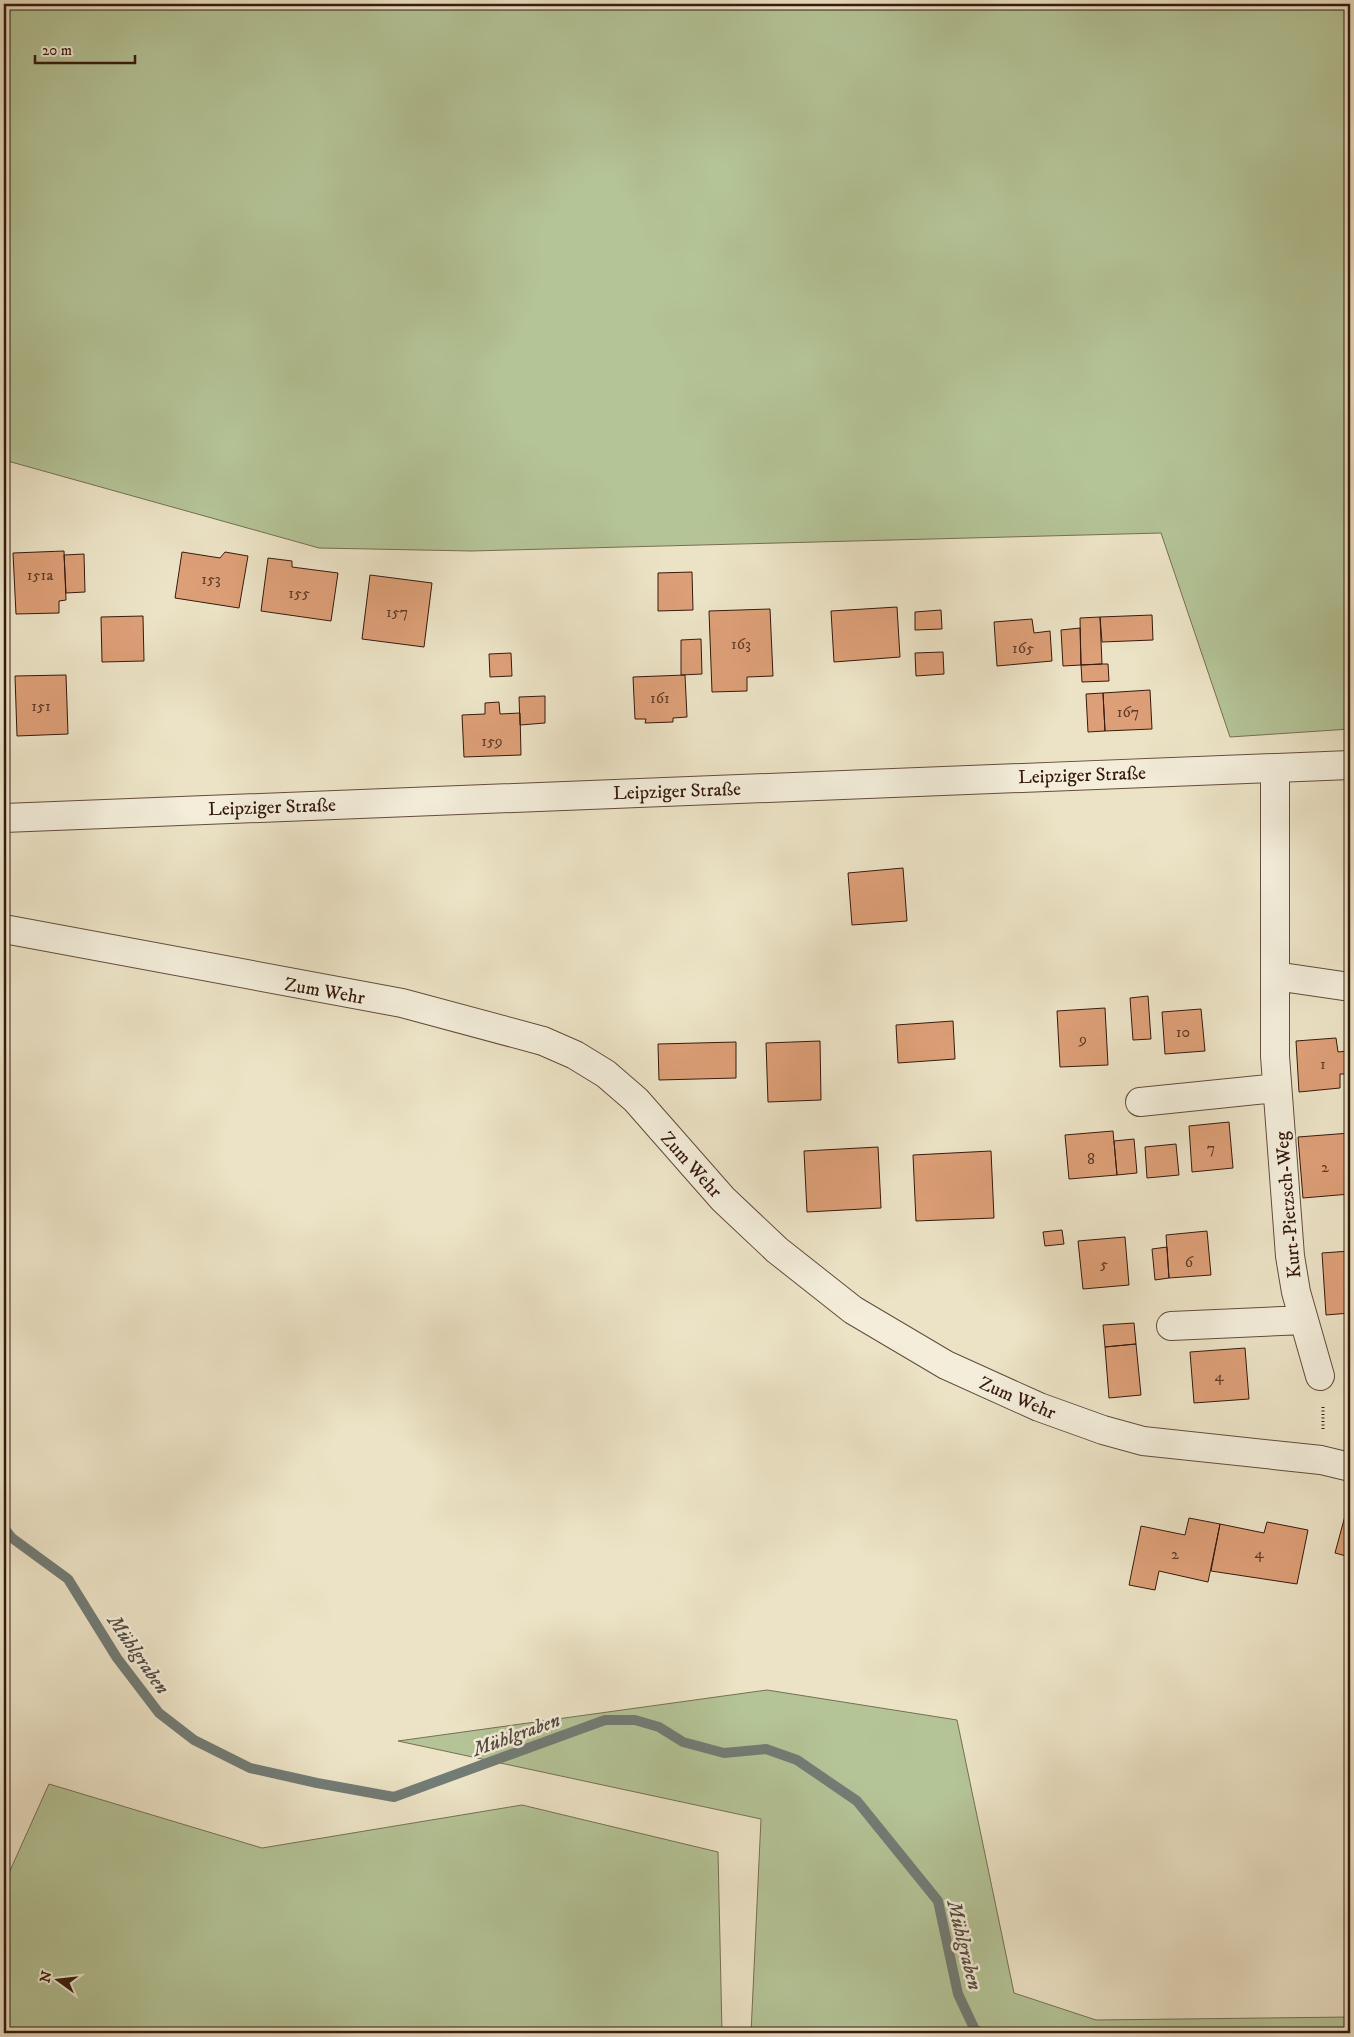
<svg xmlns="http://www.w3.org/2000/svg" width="1354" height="2037" font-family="'IM FELL DW Pica',serif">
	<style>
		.green { fill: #b4c497; stroke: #766f52 }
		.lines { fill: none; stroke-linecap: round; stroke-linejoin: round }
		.stream { stroke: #727c76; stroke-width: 10 }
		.building { fill: #dd9f77; stroke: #371a0e }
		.minor-casing { stroke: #644c3c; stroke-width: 30 }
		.path { stroke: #371a0e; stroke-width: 3; stroke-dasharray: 1 2.5; stroke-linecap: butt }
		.minor { stroke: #f3edda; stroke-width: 28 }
		.labels { text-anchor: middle; stroke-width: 5; stroke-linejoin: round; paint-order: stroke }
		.number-label { font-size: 16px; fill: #603b28 }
		.street-label { font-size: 19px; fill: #371a0e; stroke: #f3edda }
		.water-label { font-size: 20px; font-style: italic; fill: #554b42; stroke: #f3edda }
	</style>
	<rect width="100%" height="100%" fill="#ece3c6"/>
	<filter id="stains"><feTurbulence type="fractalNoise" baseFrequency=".004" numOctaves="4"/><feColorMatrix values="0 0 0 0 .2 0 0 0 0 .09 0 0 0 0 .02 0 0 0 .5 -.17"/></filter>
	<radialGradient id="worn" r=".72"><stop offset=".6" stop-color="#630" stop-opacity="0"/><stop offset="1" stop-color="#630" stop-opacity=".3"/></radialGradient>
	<!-- green -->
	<path class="green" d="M4 4H1350V729L1230 737 1161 533 471 551 319 548 4 460Z
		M767 1690 957 1720 1014 1993 1096 2020 1350 2017V2033H751L761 1819 398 1741Z
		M49 1784 262 1848 522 1805 718 1852 722 2033H4V1884Z"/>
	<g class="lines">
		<!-- stream -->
		<path class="stream" d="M4 1528 12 1538 68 1579 117 1658 159 1713 194 1740 250 1768 317 1783 394 1797 605 1720H635L659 1727 683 1742 724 1753 766 1749 797 1760 857 1801 938 1901 958 1994 975 2030 983 2033"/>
	</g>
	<!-- building -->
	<path class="building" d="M64 551 66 600 59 601V613L16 614 13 553Z
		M182 552 220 558 225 552 248 556 239 608 175 598Z
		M84 554 85 592 66 593 64 555Z
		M268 558 292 561V567L338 573 331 621 261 611Z
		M692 572 693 610 658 611V573Z
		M370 575 432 583 424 647 362 639Z
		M897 607 900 657 834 662 831 611Z
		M770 609 773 676 747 677V691L712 692 709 611Z
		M941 610 942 629 915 630V612Z
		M1152 615 1153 640 1102 642 1100 617Z
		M143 616 144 661 102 662 101 617Z
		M1100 617 1102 664 1081 665 1080 618Z
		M1032 619 1034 633 1050 631 1052 661 997 666 994 622Z
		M1080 628 1081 665 1063 666 1061 630Z
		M701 639 702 674 681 675V640Z
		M943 652 944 674 916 676 915 653Z
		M511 653 512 676 490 677 489 654Z
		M1102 664H1108L1109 681 1082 682 1081 665Z
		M66 675 68 734 17 736 15 676Z
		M685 675 687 717 673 718V722L645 723 646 719H635L633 677Z
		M1150 690 1152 729 1105 731 1103 693Z
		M1103 693 1105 731 1088 732 1086 694Z
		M545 696V723L520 725 519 697Z
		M499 702 500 714 520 713 521 755 464 757 462 715 485 714V703Z
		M903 868 907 921 852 925 848 873Z
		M1148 996 1151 1039 1133 1040 1130 998Z
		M1105 1008 1108 1065 1060 1067 1057 1011Z
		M1201 1009 1205 1051 1165 1054 1162 1012Z
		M953 1021 955 1059 898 1063 896 1025Z
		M1336 1038 1338 1052 1347 1051 1348 1074H1340V1088L1299 1092 1296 1041Z
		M820 1041 821 1100 768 1102 766 1043Z
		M736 1042V1078L659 1080 658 1044Z
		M1229 1122 1233 1168 1192 1172 1189 1126Z
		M1113 1131 1117 1175 1069 1179 1065 1135Z
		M1350 1133V1194L1303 1198 1298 1137Z
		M1134 1139 1137 1173 1117 1175 1114 1141Z
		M1176 1144 1179 1175 1147 1178 1145 1147Z
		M878 1147 881 1208 807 1212 804 1151Z
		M991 1151 994 1218 916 1221 913 1155Z
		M1062 1230 1064 1244 1045 1246 1043 1232Z
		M1207 1231 1211 1275 1169 1278 1166 1235Z
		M1125 1237 1129 1285 1083 1289 1078 1241Z
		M1167 1247 1169 1278 1155 1280 1152 1249Z
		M1350 1251V1313L1326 1315 1322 1253Z
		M1134 1323 1136 1344 1105 1347 1103 1325Z
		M1136 1344 1141 1395 1109 1398 1105 1347Z
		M1245 1348 1249 1399 1194 1403 1190 1352Z
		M1345 1516 1350 1517V1557L1335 1553Z
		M1189 1518 1220 1524 1208 1582 1159 1571 1155 1590 1129 1585 1141 1526 1185 1535Z
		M1267 1522 1308 1530 1297 1584 1211 1571 1220 1524 1264 1533Z"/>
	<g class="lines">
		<!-- minor casing -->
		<g class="minor-casing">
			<path id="minor" d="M1275 768V1056L1290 1256 1296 1292 1320 1376
				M4 818 1350 765
				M4 929 402 1003 543 1041 575 1055 606 1074 636 1100 723 1199 777 1250 853 1310 946 1365 1039 1407 1103 1430 1143 1441 1321 1460 1350 1467
				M1275 976 1350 987
				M1140 1102 1277 1088
				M1171 1326 1304 1320"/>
		</g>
		<!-- path -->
		<path class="path" d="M1323 1429V1406"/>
		<!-- minor -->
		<use href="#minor" class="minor"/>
	</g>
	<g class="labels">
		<!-- number labels -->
		<g class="number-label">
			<text x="40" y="580">151a</text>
			<text x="211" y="584">153</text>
			<text x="299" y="598">155</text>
			<text x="397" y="617">157</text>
			<text x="741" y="649">163</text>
			<text x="1023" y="653">165</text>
			<text x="660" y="703">161</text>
			<text x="41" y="711">151</text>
			<text x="1128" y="717">167</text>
			<text x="492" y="746">159</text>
			<text x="1183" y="1037">10</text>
			<text x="1083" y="1044">9</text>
			<text x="1323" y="1069">1</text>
			<text x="1211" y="1153">7</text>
			<text x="1091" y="1164">8</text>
			<text x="1325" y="1172">2</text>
			<text x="1189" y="1267">6</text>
			<text x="1104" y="1269">5</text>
			<text x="1219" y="1381">4</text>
			<text x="1259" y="1558">4</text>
			<text x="1175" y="1559">2</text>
		</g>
		<!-- street labels -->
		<g class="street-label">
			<text transform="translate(1082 774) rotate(-2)" y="7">Leipziger Straße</text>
			<text transform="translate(677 790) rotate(-2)" y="7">Leipziger Straße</text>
			<text transform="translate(272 806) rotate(-2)" y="7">Leipziger Straße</text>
			<text transform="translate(325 990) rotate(10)" y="7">Zum Wehr</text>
			<text transform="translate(692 1164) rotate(48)" y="7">Zum Wehr</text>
			<text transform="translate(1287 1205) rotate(-95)" y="7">Kurt-Pietzsch-Weg</text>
			<text transform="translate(1018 1397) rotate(23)" y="7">Zum Wehr</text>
		</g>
		<!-- water labels -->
		<g class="water-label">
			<text transform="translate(139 1654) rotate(55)" y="7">Mühlgraben</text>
			<text transform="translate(516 1734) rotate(-20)" y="7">Mühlgraben</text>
			<text transform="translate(965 1945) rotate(76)" y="7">Mühlgraben</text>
		</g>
	</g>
	<!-- margin -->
	<rect width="1354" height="2037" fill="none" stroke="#ece3c6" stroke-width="20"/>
	<rect x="5" y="5" width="1344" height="2027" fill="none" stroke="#371a0e" stroke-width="2.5"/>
	<rect x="10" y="10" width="1334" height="2017" fill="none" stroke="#371a0e"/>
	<!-- north arrow -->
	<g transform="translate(58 1980) rotate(285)" stroke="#f3edda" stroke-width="4" paint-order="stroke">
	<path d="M0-4L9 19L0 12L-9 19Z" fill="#371a0e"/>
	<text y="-8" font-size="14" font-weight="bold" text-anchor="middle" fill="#371a0e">N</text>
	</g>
	<!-- scale -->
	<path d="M35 55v8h100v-8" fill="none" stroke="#371a0e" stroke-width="2.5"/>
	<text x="42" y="55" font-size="15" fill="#371a0e" stroke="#f3edda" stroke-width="4" paint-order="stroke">20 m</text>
	<rect width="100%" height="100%" filter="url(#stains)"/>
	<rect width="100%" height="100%" fill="url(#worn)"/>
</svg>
